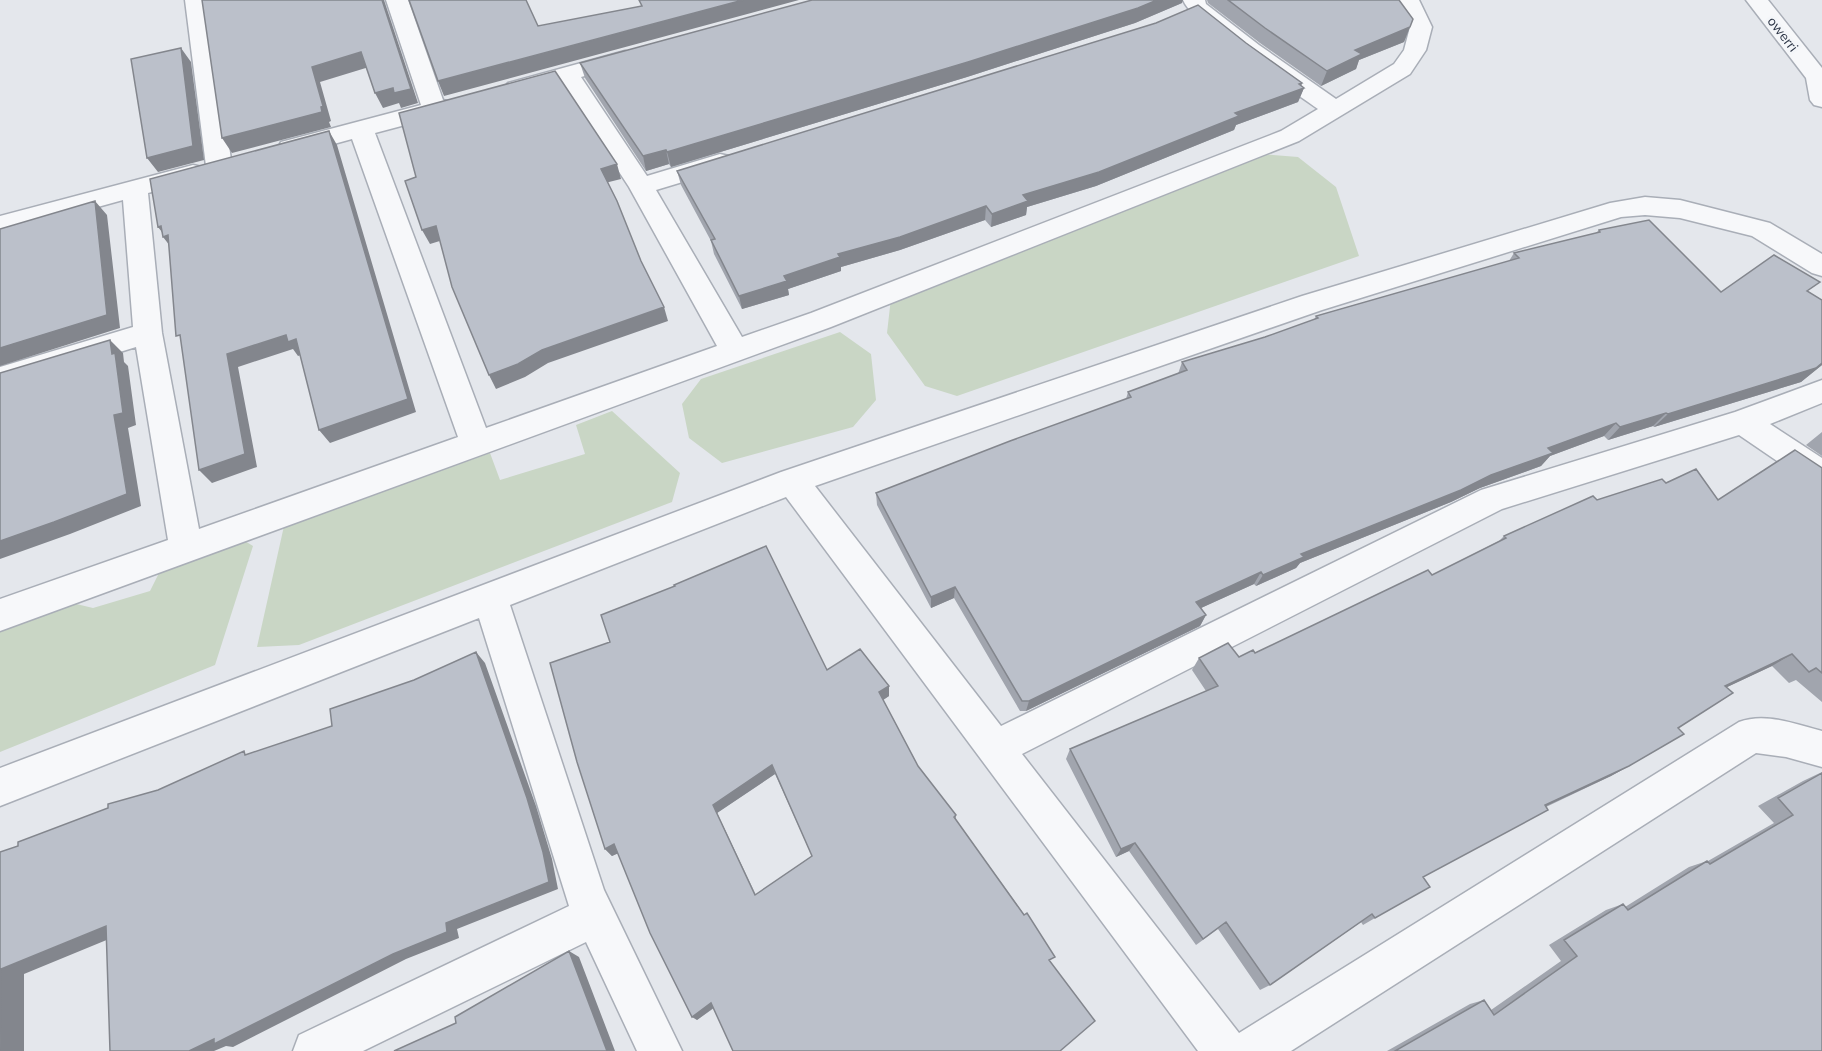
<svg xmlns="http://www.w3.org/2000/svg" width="1822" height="1051" font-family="'Nunito Sans',sans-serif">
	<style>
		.green { fill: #c9d6c5 }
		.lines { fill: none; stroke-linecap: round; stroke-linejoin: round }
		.minor-casing { stroke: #a9aeb7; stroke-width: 3 }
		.minor { fill: #f7f8fa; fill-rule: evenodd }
		.wall { fill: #a1a5ae; fill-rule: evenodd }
		.shaded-wall { fill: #83868d }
		.building { fill: #bbc0ca; stroke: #83868d; stroke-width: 1.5; fill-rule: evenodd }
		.labels { text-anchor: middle; stroke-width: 6; stroke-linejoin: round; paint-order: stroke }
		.far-street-label { font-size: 14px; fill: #2b3445; stroke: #f4f6f9 }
	</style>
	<rect width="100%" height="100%" fill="#e4e7ec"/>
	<!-- green -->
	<path class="green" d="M1262 154 1298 157 1336 187 1359 256 957 396 925 386 887 333 891 298Z
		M840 332 871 354 876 400 853 427 722 463 689 438 682 404 701 379Z
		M612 411 680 473 672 502 299 645 257 647 284 526 490 453 500 480 585 454 576 425Z
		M240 538 253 546 215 665 0 752V627L68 602 93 608 150 591 160 571Z"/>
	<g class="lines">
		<!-- minor casing -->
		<g class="minor-casing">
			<path id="minor" d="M185 0H207L232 166 228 172 219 174 210 172 206 166Z
				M386 0H408L443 100 451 102 455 107 451 112 443 115 375 133 486 428 717 346 629 187 561 83 516 95 508 93 504 88 508 83 625 51 633 53 636 58 633 63 581 77 647 176 720 154 729 156 733 162 729 168 656 190 742 337 811 313 1281 131 1318 109C1290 89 1194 27 1183 0H1205L1206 4 1259 45 1336 99 1394 64 1404 50 1410 27 1397 0H1419L1432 27 1426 50 1410 74 1299 141 831 327 0 631V599L168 540 136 347 0 389V367L133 327 123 200 0 234V216L193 165 202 167 206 173 202 179 148 193 162 333 199 529 458 437 352 139 290 156 281 154 278 148 281 142 421 105Z
				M1746 0H1768L1822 68V107L1814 105 1810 100 1806 78Z
				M1645 197 1680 200 1770 223 1822 254V276L1812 273 1752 236 1680 218 1645 215 1621 217 1322 310 815 486 1001 726 1481 490 1735 412 1822 380V403L1770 424 1822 458V488L1811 484 1739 435 1502 509 1022 754 1239 1033 1739 722C1765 712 1795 724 1822 731V767L1786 757 1756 753 1291 1051H1198L786 497 510 605 604 890 682 1051H637L586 942 363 1051H293L299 1035 569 906 479 618 0 806V768L781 472 1302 296 1610 203Z"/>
		</g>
		<!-- minor -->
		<use href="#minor" class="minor"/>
	</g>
	<!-- wall -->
	<path class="wall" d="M1207 0H1399L1410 27 1404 42 1359 60 1356 69 1321 86 1260 43 1208 3Z
		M1182 3 1135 23 967 77 671 167 669 164 646 171 585 78 580 63Z
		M1246 43 1302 83 1301 86 1304 88 1298 102 1236 125 1234 130 1096 186 1027 207 1026 215 991 227 985 220 900 250 841 267V271L788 289 789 295 742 309 714 254 711 241 681 185 677 171Z
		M1599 230 1721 292H1809L1822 300V365L1801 382 1654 427 1653 426 1608 440 1604 436 1550 456 1541 466 1480 488 1451 502 1300 563 1296 568 1256 586 1254 584 1201 608 1206 615 1200 626 1026 711H1020L954 598 931 608 877 505 876 493 1126 399 1128 392 1178 374 1182 362 1265 337 1314 320 1316 316 1509 261 1514 253 1596 233Z
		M1822 432V456L1806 445Z
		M1822 468V702L1796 680 1789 683 1772 666 1727 687 1678 728 1629 766 1611 776 1546 807 1423 877 1375 918 1363 925 1361 922 1270 985 1260 990 1218 929 1196 945 1129 851 1116 857 1066 759 1070 749 1206 691 1192 670 1199 658 1239 657 1255 653 1432 575 1499 541 1504 536 1597 500 1666 483 1718 500Z
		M827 670 889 696 883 700 918 766 956 815V820L1055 957 714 1008 697 1020 618 853 612 856 605 849ZM775 774 812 856 756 895 717 813Z
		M1822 772V1051H1387L1470 1004 1484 1000 1491 1010 1561 961 1549 945 1606 910 1623 904 1625 907 1689 867 1707 861H1708L1774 823 1758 806 1803 781Z"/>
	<!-- shaded-wall -->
	<path class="shaded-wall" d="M382 0H384L418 103 401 108 399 103 383 108 375 93Z
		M743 0H799L444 96 438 81Z
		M1157 0H1183L1182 3 1135 23 967 77 671 167 667 152Z
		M1410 27 1404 42 1359 60 1356 69 1321 86 1327 71 1355 50Z
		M181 48 191 62 204 160 158 172 147 158Z
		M361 52 369 67 320 82 331 121 329 122 331 127 232 153 222 138 321 107 312 67Z
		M1302 83 1300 89 1304 88 1298 102 1236 125 1234 130 1096 186 1027 207 1026 215 991 227 992 214 1023 195 1235 113Z
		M329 131 337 145 416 412 330 443 319 430Z
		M666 150 669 164 646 171 643 156Z
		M617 164 621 179 605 183 601 169Z
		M95 201 107 215 120 328 0 366V348Z
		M986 206 985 220 900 250 841 267V271L788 289 789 295 742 309 739 296 784 276 838 254Z
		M161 226 180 250 174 251 163 237 165 236 158 227Z
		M436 226 443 240 430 244 422 230Z
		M664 307 668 321 548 363 525 377 496 389 489 375 542 350Z
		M286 335 296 339 306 353 298 356 293 349 238 367 257 467 212 483 199 470 227 354Z
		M110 340 123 353 124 362 128 366 136 425 128 428 141 506 70 534 0 559V541L114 415Z
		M1822 363V365L1801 382 1654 427 1668 414Z
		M1666 413 1653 426 1608 440 1620 427Z
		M1616 423 1604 436 1550 456 1541 466 1480 488 1451 502 1300 563 1296 568 1256 586 1263 575 1301 554 1548 448Z
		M1261 572 1254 584 1190 613 1196 602Z
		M955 587 954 598 931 608V597Z
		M1206 615 1200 626 1026 711 1029 701Z
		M476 652 485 663 536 806 552 859 558 889 457 929 459 938 406 959 233 1047 226 1046 214 1051H189L446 923Z
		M1792 654 1772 666 1706 697 1725 686Z
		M889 686V696L880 702 879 692Z
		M772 765 775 774 717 813 759 902 713 805Z
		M1629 766 1611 776 1529 814 1545 805Z
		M1135 843 1129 851 1116 857 1121 849Z
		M614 844 621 852 612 856 605 849Z
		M106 926 126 932 24 974V1051H0L1 969Z
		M569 951 579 957 615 1051H607Z
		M711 1003 716 1006 697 1020 692 1017Z"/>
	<!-- building -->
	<path class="building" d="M202 0H382L411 89 394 93 393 88 375 93 361 52 312 67 323 106 321 107 322 112 222 138Z
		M409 0H526L538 26 642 6 639 0H743L438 81Z
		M812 0H1157L1138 8 968 62 667 152 666 150 643 156 580 63Z
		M1228 0H1399L1413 19 1410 27 1355 50 1362 54 1327 71 1265 28Z
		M1198 5 1246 43 1302 83 1299 84 1304 88 1235 113 1239 116 1099 172 1023 195 1028 201 992 214 986 206 900 237 838 254 840 257 784 276 787 281 739 296 711 240 715 239 677 171 1156 23Z
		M181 48 193 146 147 158 131 59Z
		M555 71 617 164 601 169 617 201 641 261 664 307 542 350 518 364 489 375 452 287 436 226 422 230 405 181 416 177 399 113Z
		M329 131 408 399 319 430 296 339 288 342 286 335 227 354 245 454 199 470 180 335 176 336 168 235 163 237 161 226 158 227 150 179Z
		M95 201 107 315 0 348V229Z
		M1649 220 1721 292 1774 255 1820 282 1807 291 1822 300V363L1816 368 1668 414 1666 413 1620 427 1616 423 1548 448 1553 453 1491 475 1461 490 1301 554 1304 557 1263 575 1261 572 1196 602 1206 615 1029 701H1022L955 587 931 597 876 493 1010 441 1131 397 1128 392 1187 370 1182 362 1265 337 1318 318 1316 316 1519 258 1514 253 1600 232 1599 230Z
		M110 340 112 354 115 353 123 413 114 415 127 494 54 522 0 541V373Z
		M1795 450 1822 468V673L1816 668 1809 672 1792 654 1725 686 1733 693 1678 728 1684 734 1629 766 1545 805 1548 810 1423 877 1430 887 1375 918 1372 914 1270 985 1226 922 1203 939 1135 843 1121 849 1070 749 1218 686 1199 658 1228 643 1239 657 1253 650 1255 653 1428 570 1432 575 1506 538 1504 536 1593 496 1597 500 1662 479 1666 483 1696 469 1718 500Z
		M766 546 827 670 860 649 889 686 879 692 918 766 956 815 954 817 1024 915 1027 913 1055 957 1049 960 1095 1021 1060 1051H733L711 1003 692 1017 650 933 614 844 605 849 577 762 550 663 610 642 601 615 675 586 674 585ZM772 765 812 856 755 895 713 805Z
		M476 652 527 798 543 852 549 882 446 923 447 932 393 954 214 1044V1039L189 1051H110L106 926 1 969 0 1051V852L18 846V842L108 808V804L158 790 244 751 245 755 332 726 330 709 414 680Z
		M1822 773V1051H1395L1484 1000 1494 1015 1577 956 1564 940 1623 904 1628 910 1707 861 1710 864 1793 815 1778 798Z
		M569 951 607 1051H394L456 1023 455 1017Z"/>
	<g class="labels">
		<!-- far-street labels -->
		<g class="far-street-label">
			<text transform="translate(1783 34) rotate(52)" y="5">owerri</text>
		</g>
	</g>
</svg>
